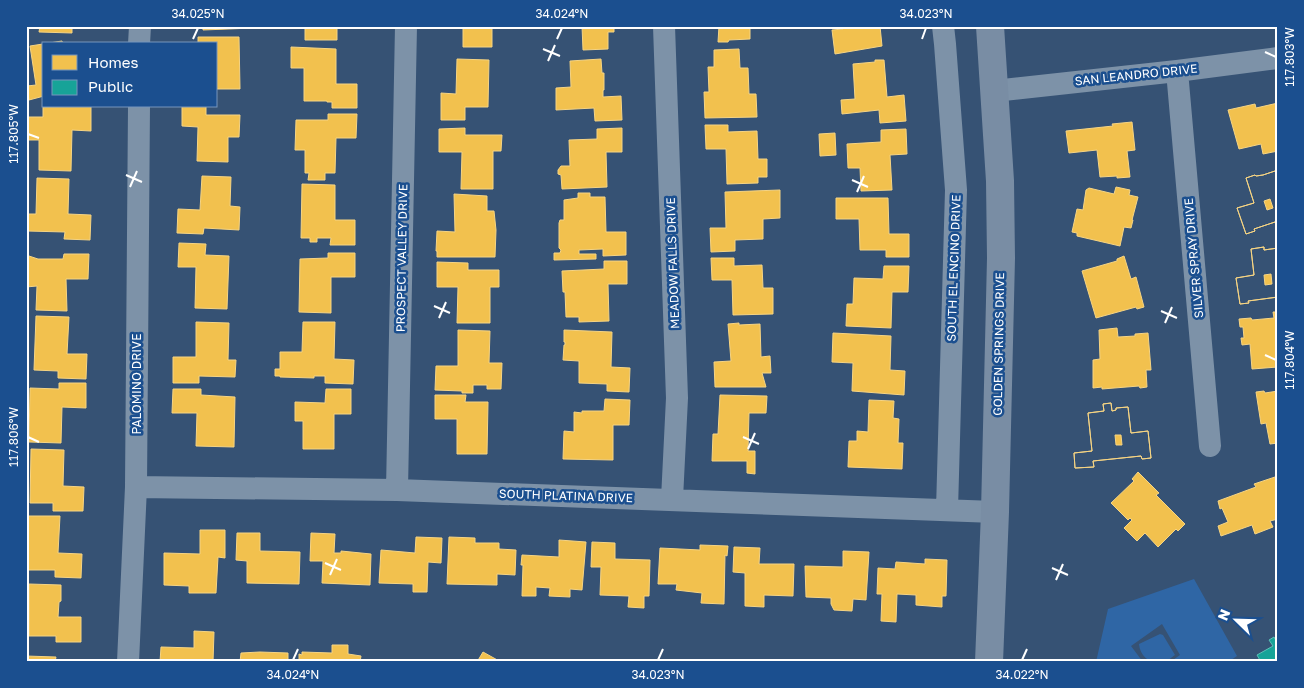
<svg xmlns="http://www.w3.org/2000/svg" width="1304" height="688" font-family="'Golos Text',sans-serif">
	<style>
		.green { fill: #2f66a5 }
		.homes { fill: #f2c14e; stroke: #f6d483; fill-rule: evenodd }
		.public { fill: #17a398; stroke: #5dbfb7 }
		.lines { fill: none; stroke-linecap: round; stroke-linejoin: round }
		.minor { stroke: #7d92a8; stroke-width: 22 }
		.secondary { stroke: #798da4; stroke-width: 28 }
		.ticks { fill: none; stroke: #fff; stroke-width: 2 }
		.labels { text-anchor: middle; stroke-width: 5; stroke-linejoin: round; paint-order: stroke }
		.street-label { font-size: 12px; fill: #fff; stroke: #1b4f8f }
		.neatline { fill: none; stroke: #fff; stroke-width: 2 }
		.ticks-label { font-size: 12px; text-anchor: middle; fill: #fff }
	</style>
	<rect width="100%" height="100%" fill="#365274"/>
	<!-- green -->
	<path class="green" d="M1194 579 1237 656 1228 662H1170L1180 655 1162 624 1131 646 1143 662H1096L1108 609Z
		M1160 634 1163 635 1175 655C1172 657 1168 661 1164 662 1151 665 1140 657 1139 644Z"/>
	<!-- homes -->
	<path class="homes" d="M40 26H72V33L39 32Z
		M203 26H253V28L203 30Z
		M305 26H337V40H305Z
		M463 26H492V47H463Z
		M582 26H614V32H608V49L583 50Z
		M719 26H750V39L729 40 728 42H718Z
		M842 26H880L882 46 835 54 832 30 843 29Z
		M198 37H239L240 89H216V44H198Z
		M62 41 63 44H44V96L29 100 27 86 36 85 30 46Z
		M291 47 336 49V84H357V108H332V102H327V101H304V68H291Z
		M739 49 740 68H748L749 94H756L757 117 705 118 704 92H709L708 67H714V50Z
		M457 59 489 60 488 107H465V120H441V93L456 94Z
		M601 59 602 73H604V90H603V97L621 96 622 120 595 121 594 108 556 110V88L571 87 570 61Z
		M875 60H884L887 97 904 95 906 121 880 123 879 110 842 114 841 100 855 99 853 64 875 62Z
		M1278 103V151L1263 154 1261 144 1239 149 1228 110 1255 104 1256 108Z
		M91 106V131L72 130 71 171 39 170V140H26V117H43V107Z
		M182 106H206V115H240L239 137H228V162L197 161 198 127 182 126Z
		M328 114H357L356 138H336L335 173H325V180H308L309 173H305V150H295L296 120H328Z
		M1132 122 1135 150 1127 151 1130 177 1117 178V176L1100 177 1097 150 1069 153 1066 131 1113 126 1112 124Z
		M705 125H728V132L757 131 758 159H767V177H758V183L727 184 726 149H706Z
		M465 128V135H502L501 151H493V189H461L462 152H439V129Z
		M622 128V152H606L607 187 562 189 561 175 558 174V170L561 166H570L569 140 597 139V129Z
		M906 129 907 154 890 155 892 190 861 191 860 168H848L847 144 881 142V130Z
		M835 133 836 155 820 156 819 134Z
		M1278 170V221L1254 229 1255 231 1246 234 1237 208 1254 203 1246 178 1255 175 1256 176 1263 175ZM1270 199 1273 208 1267 210 1264 201Z
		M1278 170V221L1254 229 1255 231 1246 234 1237 208 1254 203 1246 178 1255 175 1256 176 1263 175Z
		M202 176 231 177 230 206 240 207 239 230 204 228 203 234 177 233 178 209 200 210Z
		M37 178 69 179 68 214 91 215 90 240 64 239 65 232 27 231V214H36Z
		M302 184 335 185V220H355V245H330L331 238H317V242H310V238H301Z
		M1116 187 1130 190 1129 195 1138 197 1132 220H1133L1131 228 1124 227 1120 246 1077 236V233L1072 232 1077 209 1083 210 1086 190 1089 188 1114 194Z
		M780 190V218L763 219V239L735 240V251L711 252 710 228H726L725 192Z
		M578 193H590V197H605L606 232H626V255L603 256V249L579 250V254H596V259L554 260V253H560L561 250 559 248V223L560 220H564V200L578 198Z
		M454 194 487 196V211H494L496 230 495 257H437V251H436L437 231 455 232Z
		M836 198H888L889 234H909V257H886V250H860L859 219H836Z
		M179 243 206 244 205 255 229 256 227 309 195 308 196 267H178Z
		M1264 247V250L1278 248V297L1248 301 1249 303 1240 304 1236 278 1254 275 1251 249ZM1271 274 1272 284 1265 285 1264 275Z
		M1264 247V250L1278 248V297L1248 301 1249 303 1240 304 1236 278 1254 275 1251 249Z
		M328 253H355V277H331V313L299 312 300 259 328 258Z
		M64 254H89L88 279H66L67 311 36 310 37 286 26 287V255L38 259H63Z
		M1124 256 1131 279 1136 277 1144 307 1137 309 1136 307 1096 318 1082 271 1117 261V259Z
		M711 258H734V266L762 265 763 288H773V314L733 315 732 280H712Z
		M604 261H627V284H608L609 321 579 322V317H566L565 292H563L562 271 604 269Z
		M437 262 468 263V270H499V287H490V323H457L458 287H437Z
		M884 266H909L908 292H892L891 328 846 326 847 304H853L854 278 883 279Z
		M1273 312H1278V367L1252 369 1250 344 1242 345 1241 338H1244L1243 327H1240L1239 319 1251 318 1252 320 1274 318Z
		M36 316 69 317 67 354H87L86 379 58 378V371L34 370Z
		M196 322 229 323 228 360H236L235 377 199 376V383H173V357H196Z
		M303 322H335L334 359 354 360 353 384 325 383V376H314V378L280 377V376H275V369H280V352H302Z
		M739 323V325L760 324 761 357 770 356 771 373H762L766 387H715L714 362 731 361 728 324Z
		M1117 328 1118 337 1135 336V334L1148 333 1151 370H1146L1147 387 1140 388 1139 386 1102 389V387L1093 388V360L1100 359 1099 330Z
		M458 330 490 331 489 363H502L501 389H487V385H473V393H462V391L435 390 436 366H458Z
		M564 330 612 332 611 367 630 368 629 392 607 391V384L579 383V361L563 360 564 345H565V342H564Z
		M833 333 891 336 890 370 905 371 904 395 852 391 853 363 832 362Z
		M59 383H86V408L62 407 61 443 29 442 30 388 59 389Z
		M173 389H201V395L235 397 234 447 196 446 197 413H172Z
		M326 389H351V414H334V449H303V421H295V402L325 403Z
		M1264 391 1265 393 1278 391V443L1270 444 1266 423 1261 424 1256 392Z
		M435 395H466L465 402H488L487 454H457V419H435Z
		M720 395 767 396 766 413H749L748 451H755V474L747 473V461H712L713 434H718Z
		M605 399 630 400 629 425H613V460L563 459 564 431 574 432V412L582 413V411H604Z
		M869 400 894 401 893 418 899 419 898 443H903L902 469 848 467 849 441H857V431L868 432Z
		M1111 403 1112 411 1116 410V408L1128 407 1131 433 1148 431 1151 458 1142 459 1141 456 1093 461 1094 467 1075 468 1074 453 1092 451 1088 413 1104 411 1103 404ZM1115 435H1121L1122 445H1116Z
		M1111 403 1112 411 1116 410V408L1128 407 1131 433 1148 431 1151 458 1142 459 1141 456 1093 461 1094 467 1075 468 1074 453 1092 451 1088 413 1104 411 1103 404Z
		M31 449 64 450 63 486 84 487 83 511H53V503H30Z
		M1138 472 1159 493 1156 495 1185 524 1178 531 1176 529 1158 547 1145 533 1137 541 1124 528 1132 520 1130 518 1128 520 1111 503 1134 481 1132 479Z
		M1278 476V519L1270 521 1273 527 1255 534 1252 525 1221 536 1218 526 1228 522 1222 508 1220 509 1218 501 1256 487 1254 484Z
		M28 516H60L58 553 82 554 81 578 55 577V570H27Z
		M200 530H225V558L218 557 216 593H189V586L164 585V553L200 554Z
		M237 533H260V551L300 552 299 584 247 583V561L236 560Z
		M311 533 335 534 334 553H341V551L371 554 370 585 322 583 323 561H310Z
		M416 537 442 538 441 563 428 562 427 592H413V584L379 583 381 550 415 553Z
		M449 537 475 538V543H499V549L516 550 515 575 497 574V585L447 584Z
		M559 540 586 542 582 590 570 589V597L549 596 550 588 536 587V596H522L523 565H521L522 555 559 557Z
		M592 542 615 543V559L650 560 649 596H644V608L628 607 629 596 600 595 601 567H591Z
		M700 545 728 546 727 556 725 555 724 604 701 603 702 593 676 590 677 584H658L660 548 700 550Z
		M734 547 760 548 759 564H794L793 596 764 595V607L745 606V573L733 572Z
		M843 551 869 552 866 600 853 599 852 611 834 610 831 604V598L806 597 805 566 843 567Z
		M925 559 947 560 946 596H942V607L916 605V595L897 594 896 622 881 621 882 594H877L878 568 895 569 896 562 925 564Z
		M29 584 61 585V601L59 602 58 617H81V642H56V636H29Z
		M194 631 214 632 213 662H160L161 647 194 648Z
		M332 645H348V654L361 656 360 662H299V654L302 655V652L332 653Z
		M260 652 288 653V662H240L241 653Z
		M483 652 501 662H477Z
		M26 656 56 657 55 662H26Z"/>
	<!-- public -->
	<path class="public" d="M1274 637 1278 644V662H1261L1257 655 1273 646 1269 640Z"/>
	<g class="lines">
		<!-- minor -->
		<path class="minor" d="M664 26 677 398 672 499
			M943 26 945 44 956 190 947 510
			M139 44 140 26
			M1177 71 1210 446
			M994 91 1177 71 1278 58
			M136 487 397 490 995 512
			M397 490 406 26
			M128 662 136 487 139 106"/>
		<!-- secondary -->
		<path class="secondary" d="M989 662 995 512 1001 258 1000 181 990 26"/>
	</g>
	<!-- ticks -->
	<path class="ticks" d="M193 39 198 28M557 39 562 28M922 39 926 28M543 49 560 56M1265 52 1276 57M548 61 555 45M28 134 39 138M126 175 142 182M852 180 868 187M130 187 137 171M857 192 864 176M434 306 450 313M1161 311 1177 318M439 318 446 302M1165 323 1172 307M1265 355 1276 360M28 437 39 442M743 437 759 444M748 449 755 433M325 563 341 570M1052 568 1068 575M330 575 337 559M1056 580 1063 564M293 660 298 649M658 660 663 649M1022 660 1027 649"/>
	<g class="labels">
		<!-- street labels -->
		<g class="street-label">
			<text transform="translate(1136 75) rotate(-6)" y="4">SAN LEANDRO DRIVE</text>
			<text transform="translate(402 258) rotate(-89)" y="4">PROSPECT VALLEY DRIVE</text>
			<text transform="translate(1194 258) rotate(-95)" y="4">SILVER SPRAY DRIVE</text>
			<text transform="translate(673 263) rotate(-92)" y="4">MEADOW FALLS DRIVE</text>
			<text transform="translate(954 268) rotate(-88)" y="4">SOUTH EL ENCINO DRIVE</text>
			<text transform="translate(999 344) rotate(-89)" y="4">GOLDEN SPRINGS DRIVE</text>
			<text transform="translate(137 384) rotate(-90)" y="4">PALOMINO DRIVE</text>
			<text transform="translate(566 496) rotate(2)" y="4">SOUTH PLATINA DRIVE</text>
		</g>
	</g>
	<!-- border -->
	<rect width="1304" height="688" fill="none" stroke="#1b4f8f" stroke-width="55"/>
	<!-- legend -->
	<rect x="42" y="42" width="175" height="65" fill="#1b4f8f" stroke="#7695bc"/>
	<rect x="52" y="55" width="25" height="15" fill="#f2c14e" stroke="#7695bc"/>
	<text x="88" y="68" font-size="15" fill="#ffffff">Homes</text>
	<rect x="52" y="80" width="25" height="15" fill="#17a398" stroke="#7695bc"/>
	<text x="88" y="92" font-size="15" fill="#ffffff">Public</text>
	<!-- north arrow -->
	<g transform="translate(1236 620) rotate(293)" stroke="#1b4f8f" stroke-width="4" paint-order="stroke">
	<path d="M0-4L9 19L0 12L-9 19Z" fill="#ffffff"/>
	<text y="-8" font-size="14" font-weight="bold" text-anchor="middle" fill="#ffffff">N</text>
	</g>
	<rect x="28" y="28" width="1248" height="632" class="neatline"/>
	<g class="ticks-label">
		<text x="198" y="18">34.025°N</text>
		<text x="562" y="18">34.024°N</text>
		<text x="926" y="18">34.023°N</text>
		<text transform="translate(1290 57) rotate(-90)" y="4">117.803°W</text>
		<text transform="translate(14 134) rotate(-90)" y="4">117.805°W</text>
		<text transform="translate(1290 360) rotate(-90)" y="4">117.804°W</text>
		<text transform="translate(14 437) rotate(-90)" y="4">117.806°W</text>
		<text x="293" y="679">34.024°N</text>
		<text x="658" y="679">34.023°N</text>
		<text x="1022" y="679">34.022°N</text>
	</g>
</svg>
